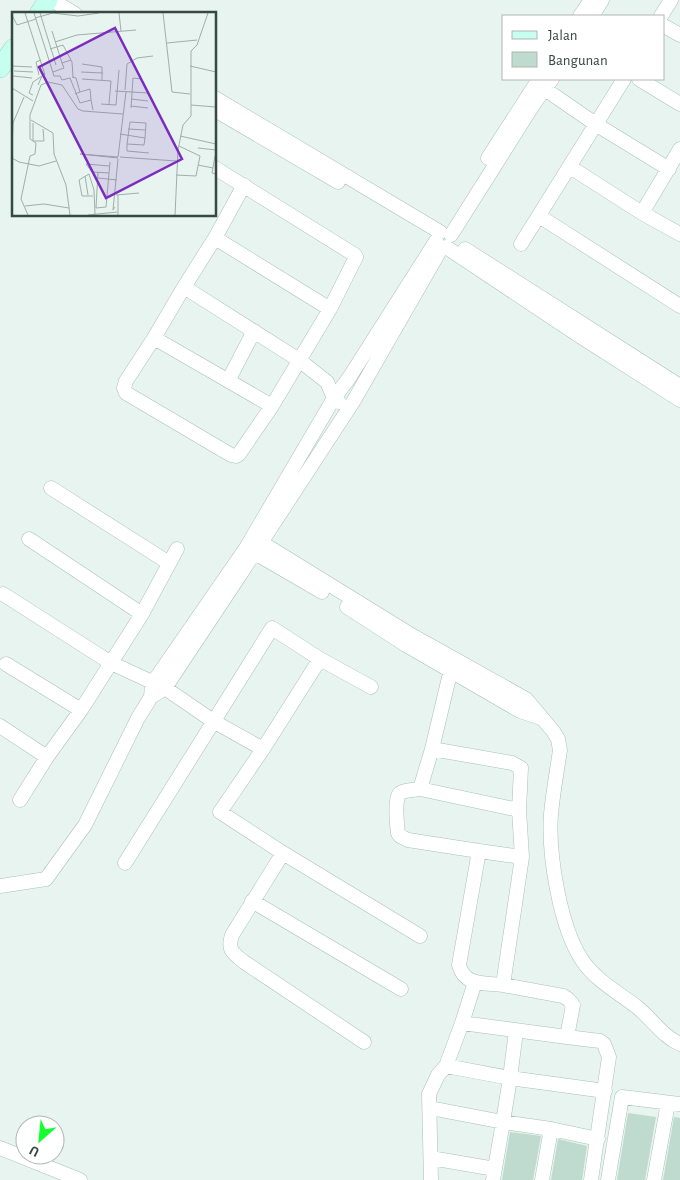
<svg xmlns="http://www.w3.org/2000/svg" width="680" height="1180" font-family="'Alegreya Sans',sans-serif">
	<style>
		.building { fill: #bfdace }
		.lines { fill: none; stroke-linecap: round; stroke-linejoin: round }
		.minor-casing { stroke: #a9c0b7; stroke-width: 15 }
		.secondary-casing { stroke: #95d6c3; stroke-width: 20 }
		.minor { stroke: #fff; stroke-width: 14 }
		.secondary { stroke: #c7ffef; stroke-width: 19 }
		.inset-road { fill: none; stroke: #a0afaa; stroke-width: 1 }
		.view { fill: #7b2cbf; fill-opacity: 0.15; stroke: #7b2cbf; stroke-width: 2.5 }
		.inset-edge { fill: none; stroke: #364840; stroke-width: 2.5 }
	</style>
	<rect width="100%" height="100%" fill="#e7f4f0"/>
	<!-- building -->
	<path class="building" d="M628 1113 656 1117 645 1180H617Z
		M674 1117 680 1118V1180H663Z
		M510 1132 541 1136 533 1180H502Z
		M558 1139 587 1146 582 1180H551Z"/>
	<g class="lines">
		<!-- minor casing -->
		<g class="minor-casing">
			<path id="minor" d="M52 0 75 14
				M580 16 591 0
				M592 16 602 0
				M661 16 671 0
				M664 26 680 35
				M639 79 680 104
				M539 85 597 125 669 169
				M215 98 440 232
				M215 110 338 182
				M488 158 539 79
				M570 167 642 213 680 234
				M215 168 355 255 356 257 330 309 215 238 184 287 299 360 327 382 334 398 339 402
				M642 213 680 149
				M539 216 680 306
				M451 235 535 102 552 79
				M215 238 244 185
				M436 241 349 378 334 398 246 548 152 684 151 697 165 688 234 584 353 402 442 247
				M521 244 624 79
				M446 247 578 335 680 400
				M465 249 680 386
				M184 287 154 338 126 381 124 388 126 393 231 455 236 456 239 454 272 406 330 309
				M154 338 272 406
				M228 381 254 331
				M51 488 169 563
				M254 538 408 633 526 699 553 731 558 739 560 750C557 771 553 792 551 814 548 854 560 927 582 960 595 980 619 993 637 1007 652 1019 662 1036 680 1044
				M29 539 142 614
				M248 549 322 592
				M3 594 111 663 165 688 213 721 263 749
				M347 607 406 645 520 711 541 718
				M320 659 263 749 220 812 283 853 420 936
				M6 664 81 710
				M451 669 432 749 512 763 521 768 519 810 522 857 503 985 563 996 568 999 573 1005 567 1037 600 1041 604 1044 609 1057 591 1180
				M0 726 47 757 81 710 142 614 177 549
				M432 749 420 789C414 790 404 790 400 793 394 798 397 825 398 833L400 836 408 840 479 851
				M420 789 519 810
				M20 800 47 757
				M283 853 232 935C227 950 233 953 244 962L364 1042
				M125 863 272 628 320 659 371 687
				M0 886 46 879 85 825 138 718 151 697
				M252 901 401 989
				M503 985C485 983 464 986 459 965L479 851 522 857
				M462 1023 567 1037
				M446 1066 510 1078 516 1031
				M430 1108 503 1122 493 1180
				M598 1139 551 1129 503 1122 510 1078 605 1091
				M0 1148 80 1180
				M431 1158 495 1169
				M431 1180 429 1094 438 1075 446 1066 462 1023 475 982
				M542 1180 551 1129
				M608 1180 622 1097 680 1104
				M654 1180 668 1103"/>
		</g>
		<!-- secondary casing -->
		<g class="secondary-casing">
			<path id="secondary" d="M39 14 48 0
				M0 68 14 48"/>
		</g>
		<!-- minor -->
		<use href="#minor" class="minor"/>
		<!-- secondary -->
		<use href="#secondary" class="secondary"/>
	</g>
	<!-- overview -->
	<g transform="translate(12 12)">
		<rect width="204" height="204" fill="#e7f4f0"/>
		<path class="inset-road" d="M13 1 33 63M22 1 42 64H48L50 68 58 66 68 91 79 88 81 98M28 1 44 53M107 1 109 19M151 1 160 80 178 82M0 3 5 13 24 7M23 6 41 1 66 4 87 1M40 19 50 51 59 48M43 30 65 23 124 18M155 31 185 28M38 37 51 33 60 50 61 65M70 52 90 55V68M0 54 20 55M178 54 204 60M2 59 21 60M41 60 52 56 50 51M69 60 91 61M27 63 24 50 29 48M1 64 20 66M60 65 64 66 68 80 63 82M70 67 99 69 97 92M0 76 21 89M113 78 115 52 125 46 141 44M103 79 136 81M68 80 78 77 79 88M21 83 17 81 21 70 30 64 26 73M119 87 136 89M89 92 104 93 107 58M179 93 204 95M119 94 136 96M119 96 121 66 130 67M19 108 41 121 42 142 54 173 58 203M21 111V129H32L31 117M116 117 133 118M108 122 133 126 132 133 115 132V139L137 141M168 124 204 132M115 132 118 110 134 111 133 126M186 136 204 138M0 137 1 111 12 85M203 144 200 161 204 162M106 145 114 80M108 145 164 149M0 146 7 150 27 154 44 149M106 146 68 142 106 145M186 153 201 156M86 160 84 196 94 195 98 150M97 161 80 160 74 152 97 154M164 163 184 164 188 144 167 134M73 164 76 183M86 166 105 168M104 183 127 181M81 184H70L67 168 77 162 82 178 83 202M13 194 32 192 57 196M103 195 101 198 106 147M16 203 9 187 18 144 23 142 24 131 18 127V103L29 73 36 70 50 73 66 97 71 99 111 102M76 203 105 200M106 203V183M163 203 166 138 171 113 179 104V39L185 33 196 1"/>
		<path class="view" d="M103 16 170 147 94 186 27 55Z"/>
		<rect width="204" height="204" class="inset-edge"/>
	</g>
	<!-- legend -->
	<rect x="502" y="15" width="162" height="65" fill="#ffffff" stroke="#afb6b3"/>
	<rect x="512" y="31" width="25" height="8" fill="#c7ffef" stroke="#afb6b3"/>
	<text x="548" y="40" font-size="15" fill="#364840">Jalan</text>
	<rect x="512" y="52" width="25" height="15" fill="#bfdace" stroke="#afb6b3"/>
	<text x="548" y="65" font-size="15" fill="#364840">Bangunan</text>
	<!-- north arrow -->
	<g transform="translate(40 1140) rotate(207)"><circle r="24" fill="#ffffff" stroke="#afb6b3"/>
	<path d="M0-4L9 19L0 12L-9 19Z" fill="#14ff2e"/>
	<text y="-8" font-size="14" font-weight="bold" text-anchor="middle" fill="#364840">U</text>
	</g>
</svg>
